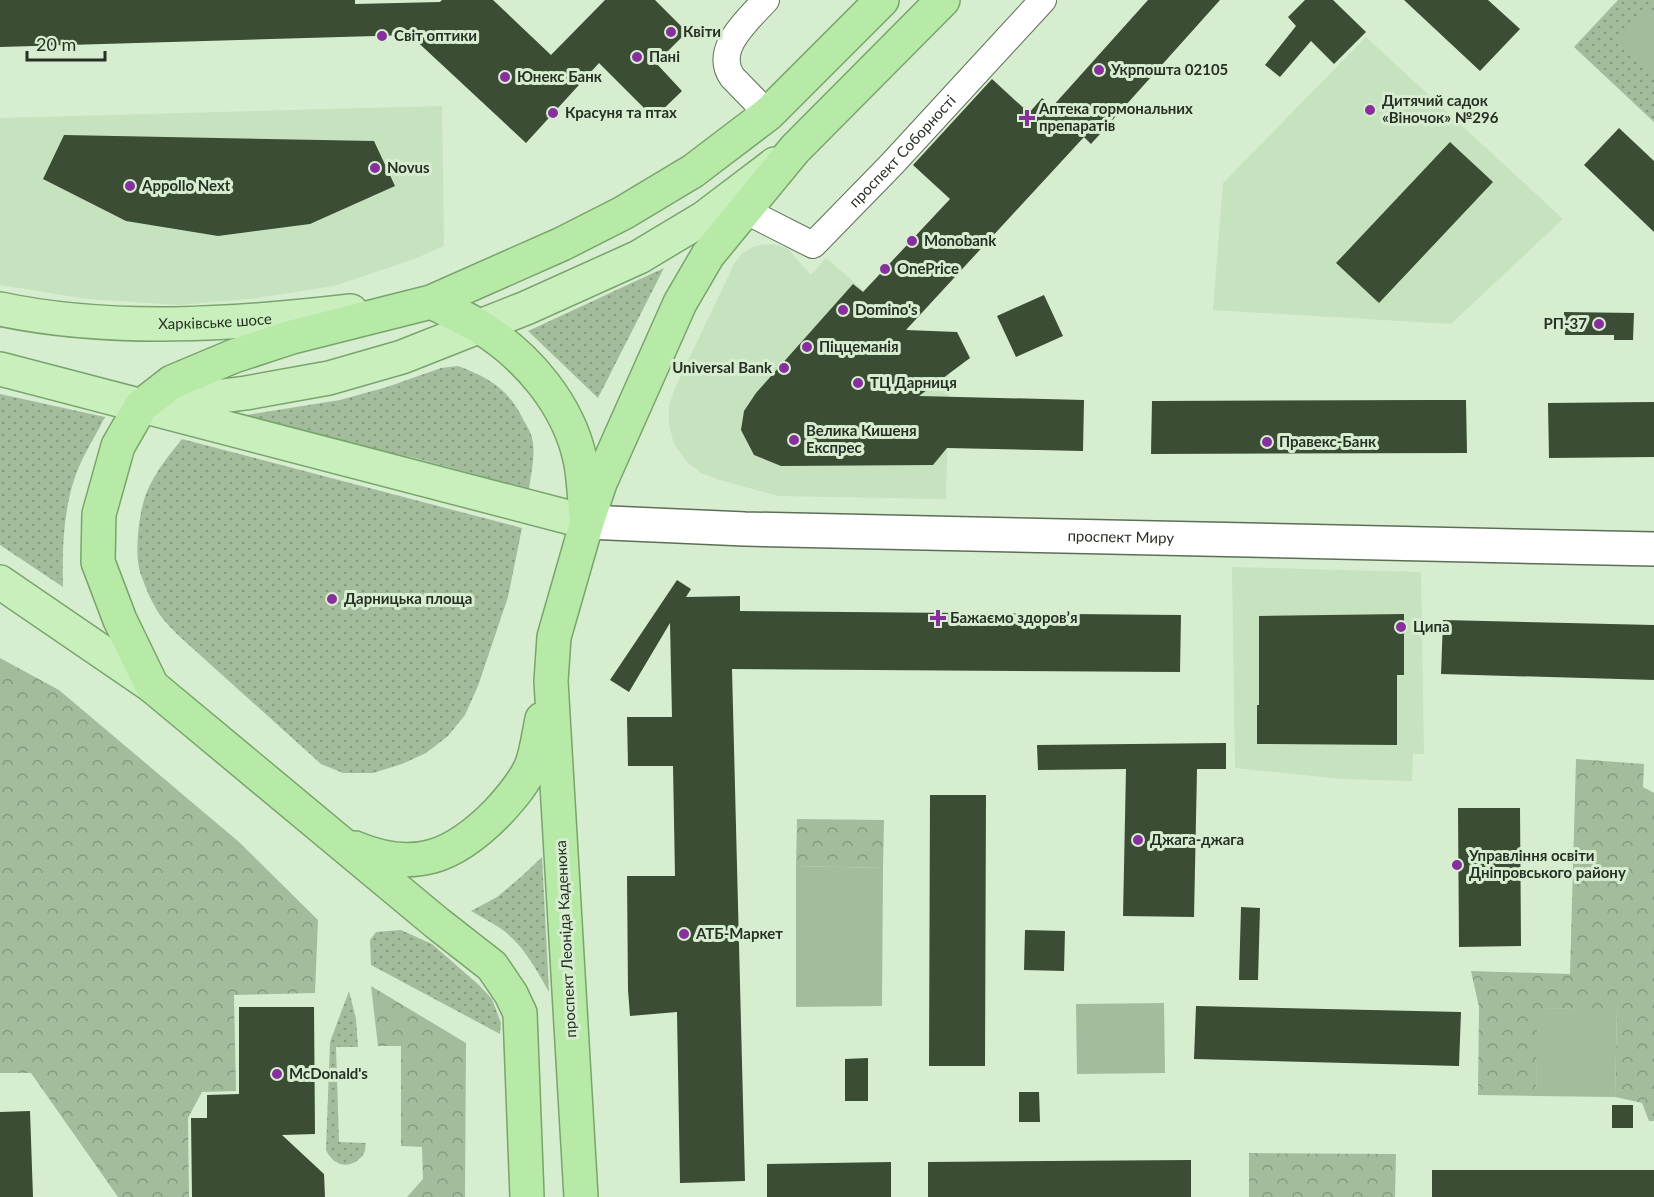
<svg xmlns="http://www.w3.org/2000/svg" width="1654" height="1197" font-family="Lato,sans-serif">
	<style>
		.built { fill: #c7e2bf }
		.grass { fill: url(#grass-dots) }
		.forest { fill: url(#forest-crowns) }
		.garden { fill: #a3bd9c }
		.building { fill: #3b4d35 }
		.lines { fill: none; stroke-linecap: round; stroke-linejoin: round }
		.minor-casing { stroke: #5c6f56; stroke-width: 28 }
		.secondary-casing { stroke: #5c6f56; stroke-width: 36 }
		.primary-casing { stroke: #78a56b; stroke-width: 36 }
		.trunk-casing { stroke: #78a56b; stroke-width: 36 }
		.minor { stroke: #fff; stroke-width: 26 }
		.secondary { stroke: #fff; stroke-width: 33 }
		.primary { stroke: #c8efbc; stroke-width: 33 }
		.trunk { stroke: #b6eaa6; stroke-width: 33 }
		.poi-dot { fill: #87309d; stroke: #d7edd0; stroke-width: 2 }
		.labels { text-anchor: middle; stroke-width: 6; stroke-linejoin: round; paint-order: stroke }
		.poi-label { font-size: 15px; font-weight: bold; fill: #273025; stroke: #d7edd0; text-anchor: start }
		.street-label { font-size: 15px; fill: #273025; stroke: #d7edd0 }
	</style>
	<defs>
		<pattern id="grass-dots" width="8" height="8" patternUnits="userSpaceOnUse" patternTransform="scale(1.5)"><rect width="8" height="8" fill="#a3bd9c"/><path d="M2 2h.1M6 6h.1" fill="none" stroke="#859a7f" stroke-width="1.8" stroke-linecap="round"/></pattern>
		<pattern id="forest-crowns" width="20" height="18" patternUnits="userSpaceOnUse" patternTransform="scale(1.5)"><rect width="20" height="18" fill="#a3bd9c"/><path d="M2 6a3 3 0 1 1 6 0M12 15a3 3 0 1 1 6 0" fill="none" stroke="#859a7f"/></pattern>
	</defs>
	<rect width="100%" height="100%" fill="#d7edd0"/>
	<!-- built -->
	<path class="built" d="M1366 37 1563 219 1451 324 1213 310 1223 183Z
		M442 106 444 246 414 259 334 286 250 299 179 305 87 299 0 285V118Z
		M764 244 776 245 787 248 811 275 826 258 921 340 949 373 946 499 779 496 720 480 701 473 686 461 674 444 669 425V405L676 386 735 262 743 253 753 247Z
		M1232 567 1421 572 1424 754H1413L1412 781 1342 779 1235 768Z"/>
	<!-- grass -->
	<path class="grass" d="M1618 0H1654V122L1574 47Z
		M664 268 598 398 528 331Z
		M458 366C488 377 510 390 524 421 527 426 531 432 532 438 536 454 531 473 529 489L415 458 324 438 240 416 340 400 387 387 441 368Z
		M0 394 105 417C95 437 81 458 74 480 63 515 62 551 63 587L0 545Z
		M182 439 522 528 508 597 478 686 465 715 448 736 426 753 402 764 373 773H343L321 764 179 636C172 629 165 622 160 615 151 602 145 586 140 572 134 551 139 509 148 489 157 470 169 455 182 439Z
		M542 857 549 992C536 969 523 944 500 928 491 922 481 917 471 911L497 897 521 877Z
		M401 930 432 944 479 985 492 999 501 1023 500 1034 371 965 370 940 376 932Z
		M349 991 356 1019 358 1047H336L339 1142 366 1143C365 1146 366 1150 364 1153 363 1156 360 1158 358 1160 345 1170 332 1163 326 1150L330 1042Z"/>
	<!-- forest -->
	<path class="forest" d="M0 658 59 690 239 842 318 920 315 993 234 995 236 1091 202 1092 188 1118 189 1197H118L31 1073H0Z
		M1576 759 1644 764 1643 787 1654 793V1121H1649L1642 1103 1615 1097 1617 1010 1538 1008 1536 1096 1478 1095 1479 1007 1471 971 1570 974Z
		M797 819 884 820 883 868 796 866Z
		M371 986 466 1043 465 1197H407L423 1179 422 1147 401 1146V1046H378Z
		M1249 1153 1396 1154 1395 1197H1249Z"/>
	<!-- garden -->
	<path class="garden" d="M1647 5 1654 11V78L1614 41Z
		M796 866 883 868 882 1006 796 1007Z
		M1164 1003 1165 1073 1077 1074 1076 1004Z
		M1537 1008 1617 1009 1615 1097 1536 1096Z"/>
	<!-- building -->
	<path class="building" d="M0 0H355V4L440 2 442 0H493L551 55 605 0H655L687 32 656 63 682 91 654 118 599 63 526 143 410 35 0 47Z
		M1148 0H1220L1091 144 1084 137 906 330 957 332 970 358 919 396 1084 400 1083 451 947 448 933 465 781 466 754 455 741 430 744 411 756 393 853 284 863 292 950 199 913 165 992 79 1029 113 1042 98 1052 107Z
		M1305 0H1333L1366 32 1334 64 1311 41 1280 77 1265 65 1296 26 1288 17Z
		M1404 0H1488L1520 29 1480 71Z
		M1619 128 1654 161V232L1584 165Z
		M64 135 374 141 395 186 310 224 218 236 126 221 43 179Z
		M1450 142 1493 182 1379 303 1336 263Z
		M1044 295 1063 336 1016 357 997 316Z
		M1564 312 1634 313 1633 340H1614V335H1565Z
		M1433 400H1466L1467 453 1151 454 1152 401Z
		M1654 402V457L1549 458 1548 403Z
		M677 580 691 589 686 597 740 596V611L1181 615 1180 672 732 669 745 1181 680 1183 677 1012 630 1016 628 990 627 876H675L673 766H628L627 717H672L670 623 629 692 610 680Z
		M1404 614V675H1397V745L1257 744V705H1259V616Z
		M1443 620 1654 625V680L1441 674Z
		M1226 743V769H1197L1194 917 1123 916 1126 769 1038 770 1037 745Z
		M930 795H986L985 1066H929Z
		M1458 808H1520L1521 946 1459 947Z
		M1241 907 1260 908 1258 980H1239Z
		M1025 930 1065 931 1064 971 1024 970Z
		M1196 1006 1461 1012 1459 1066 1194 1059Z
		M239 1007H314L315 1134 282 1135 324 1174 325 1197H192L191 1118H207V1095L239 1094Z
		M868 1058V1101H845V1059Z
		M1019 1092H1039L1040 1122H1019Z
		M1612 1105H1633V1128H1612Z
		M30 1111 33 1197H0V1112Z
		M1191 1160V1197H928V1162Z
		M891 1162V1197H767V1164Z
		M1432 1170H1654V1197H1432Z"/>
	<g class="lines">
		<!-- minor casing -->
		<g class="minor-casing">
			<g id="minor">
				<path d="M766 0C748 20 713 49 732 77L768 114"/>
				<path id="s1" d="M744 210 813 245 892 164 1043 0"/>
			</g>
		</g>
		<!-- secondary casing -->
		<g class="secondary-casing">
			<g id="secondary">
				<path id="s2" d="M587 522 745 529 1654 549"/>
			</g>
		</g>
		<!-- primary casing -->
		<g class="primary-casing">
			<g id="primary">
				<path id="s3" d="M0 309C113 333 238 324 351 311"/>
				<path d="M0 369 587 522"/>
				<path d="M141 406 246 393 329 378 402 357 526 308 639 257 704 218 775 164"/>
				<path d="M0 582 152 686"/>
			</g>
		</g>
		<!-- trunk casing -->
		<g class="trunk-casing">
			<path id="trunk" d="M431 302C447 310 465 317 480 327 527 356 568 404 580 459 584 477 584 496 586 514
				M355 848C415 873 454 857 498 812 511 798 525 782 532 764 537 750 539 733 542 719
				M527 1197 520 1013 511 994 492 966 437 923 152 686 120 620 98 562 99 514 118 446 141 406 172 382 234 356 292 337 431 302 562 244 623 213 693 171 768 114 882 0
				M581 1197 551 681 554 637 587 522 600 483 680 303 708 255 795 149 943 0"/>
		</g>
		<!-- minor -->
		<use href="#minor" class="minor"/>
		<!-- secondary -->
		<use href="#secondary" class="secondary"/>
		<!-- primary -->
		<use href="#primary" class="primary"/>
		<!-- trunk -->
		<use href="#trunk" class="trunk"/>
	</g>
	<!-- markers -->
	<g class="poi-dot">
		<circle cx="671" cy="32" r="6"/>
		<circle cx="382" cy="36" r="6"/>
		<circle cx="637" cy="57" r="6"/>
		<circle cx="1099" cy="70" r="6"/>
		<circle cx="505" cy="77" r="6"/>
		<circle cx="1370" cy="110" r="6"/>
		<circle cx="553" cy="113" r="6"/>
		<path d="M1024 109h6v6h6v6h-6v6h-6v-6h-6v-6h6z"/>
		<circle cx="375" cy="168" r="6"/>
		<circle cx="130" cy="186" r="6"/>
		<circle cx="912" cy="241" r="6"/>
		<circle cx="885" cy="269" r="6"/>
		<circle cx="843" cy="310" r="6"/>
		<circle cx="1599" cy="324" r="6"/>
		<circle cx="807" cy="347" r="6"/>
		<circle cx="784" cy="368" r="6"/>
		<circle cx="858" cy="383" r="6"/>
		<circle cx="794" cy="440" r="6"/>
		<circle cx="1267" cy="442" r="6"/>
		<circle cx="332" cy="599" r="6"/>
		<path d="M935 609h6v6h6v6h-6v6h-6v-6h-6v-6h6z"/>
		<circle cx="1401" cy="627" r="6"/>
		<circle cx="1138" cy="840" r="6"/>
		<circle cx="1457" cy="865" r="6"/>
		<circle cx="684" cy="934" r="6"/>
		<circle cx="277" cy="1074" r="6"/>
	</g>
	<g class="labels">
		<!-- poi labels -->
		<g class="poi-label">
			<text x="683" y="37">Квіти</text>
			<text x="394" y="41">Світ оптики</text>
			<text x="649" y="62">Пані</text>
			<text x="1111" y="75">Укрпошта 02105</text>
			<text x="517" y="82">Юнекс Банк</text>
			<text x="1382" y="106">Дитячий садок<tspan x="1382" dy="17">«Віночок» №296</tspan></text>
			<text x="1039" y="114">Аптека гормональних<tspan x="1039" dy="17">препаратів</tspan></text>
			<text x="565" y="118">Красуня та птах</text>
			<text x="387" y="173">Novus</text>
			<text x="142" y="191">Appollo Next</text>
			<text x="924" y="246">Monobank</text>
			<text x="897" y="274">OnePrice</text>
			<text x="855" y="315">Domino's</text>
			<text x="1587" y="329" text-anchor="end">РП-37</text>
			<text x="819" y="352">Піццеманія</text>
			<text x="772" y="373" text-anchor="end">Universal Bank</text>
			<text x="870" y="388">ТЦ Дарниця</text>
			<text x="806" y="436">Велика Кишеня<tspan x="806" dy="17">Експрес</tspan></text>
			<text x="1279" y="447">Правекс-Банк</text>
			<text x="344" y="604">Дарницька площа</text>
			<text x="950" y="623">Бажаємо здоровʼя</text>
			<text x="1413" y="632">Ципа</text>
			<text x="1150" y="845">Джага-джага</text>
			<text x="1469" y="861">Управління освіти<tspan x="1469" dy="17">Дніпровського району</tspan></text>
			<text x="696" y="939">АТБ-Маркет</text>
			<text x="289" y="1079">McDonald's</text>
		</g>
		<!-- street labels -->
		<g class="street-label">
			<text dy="5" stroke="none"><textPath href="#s1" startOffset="207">проспект Соборності</textPath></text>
			<text dy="5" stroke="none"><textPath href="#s3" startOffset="216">Харківське шосе</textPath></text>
			<text dy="5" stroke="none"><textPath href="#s2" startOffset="534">проспект Миру</textPath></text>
			<text transform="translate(566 939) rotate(-93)" y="5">проспект Леоніда Каденюка</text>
		</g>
	</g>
	<!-- scale -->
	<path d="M27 51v9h78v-9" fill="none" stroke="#273025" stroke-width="3"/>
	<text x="36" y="51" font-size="18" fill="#273025" stroke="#d7edd0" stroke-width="4.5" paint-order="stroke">20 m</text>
</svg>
